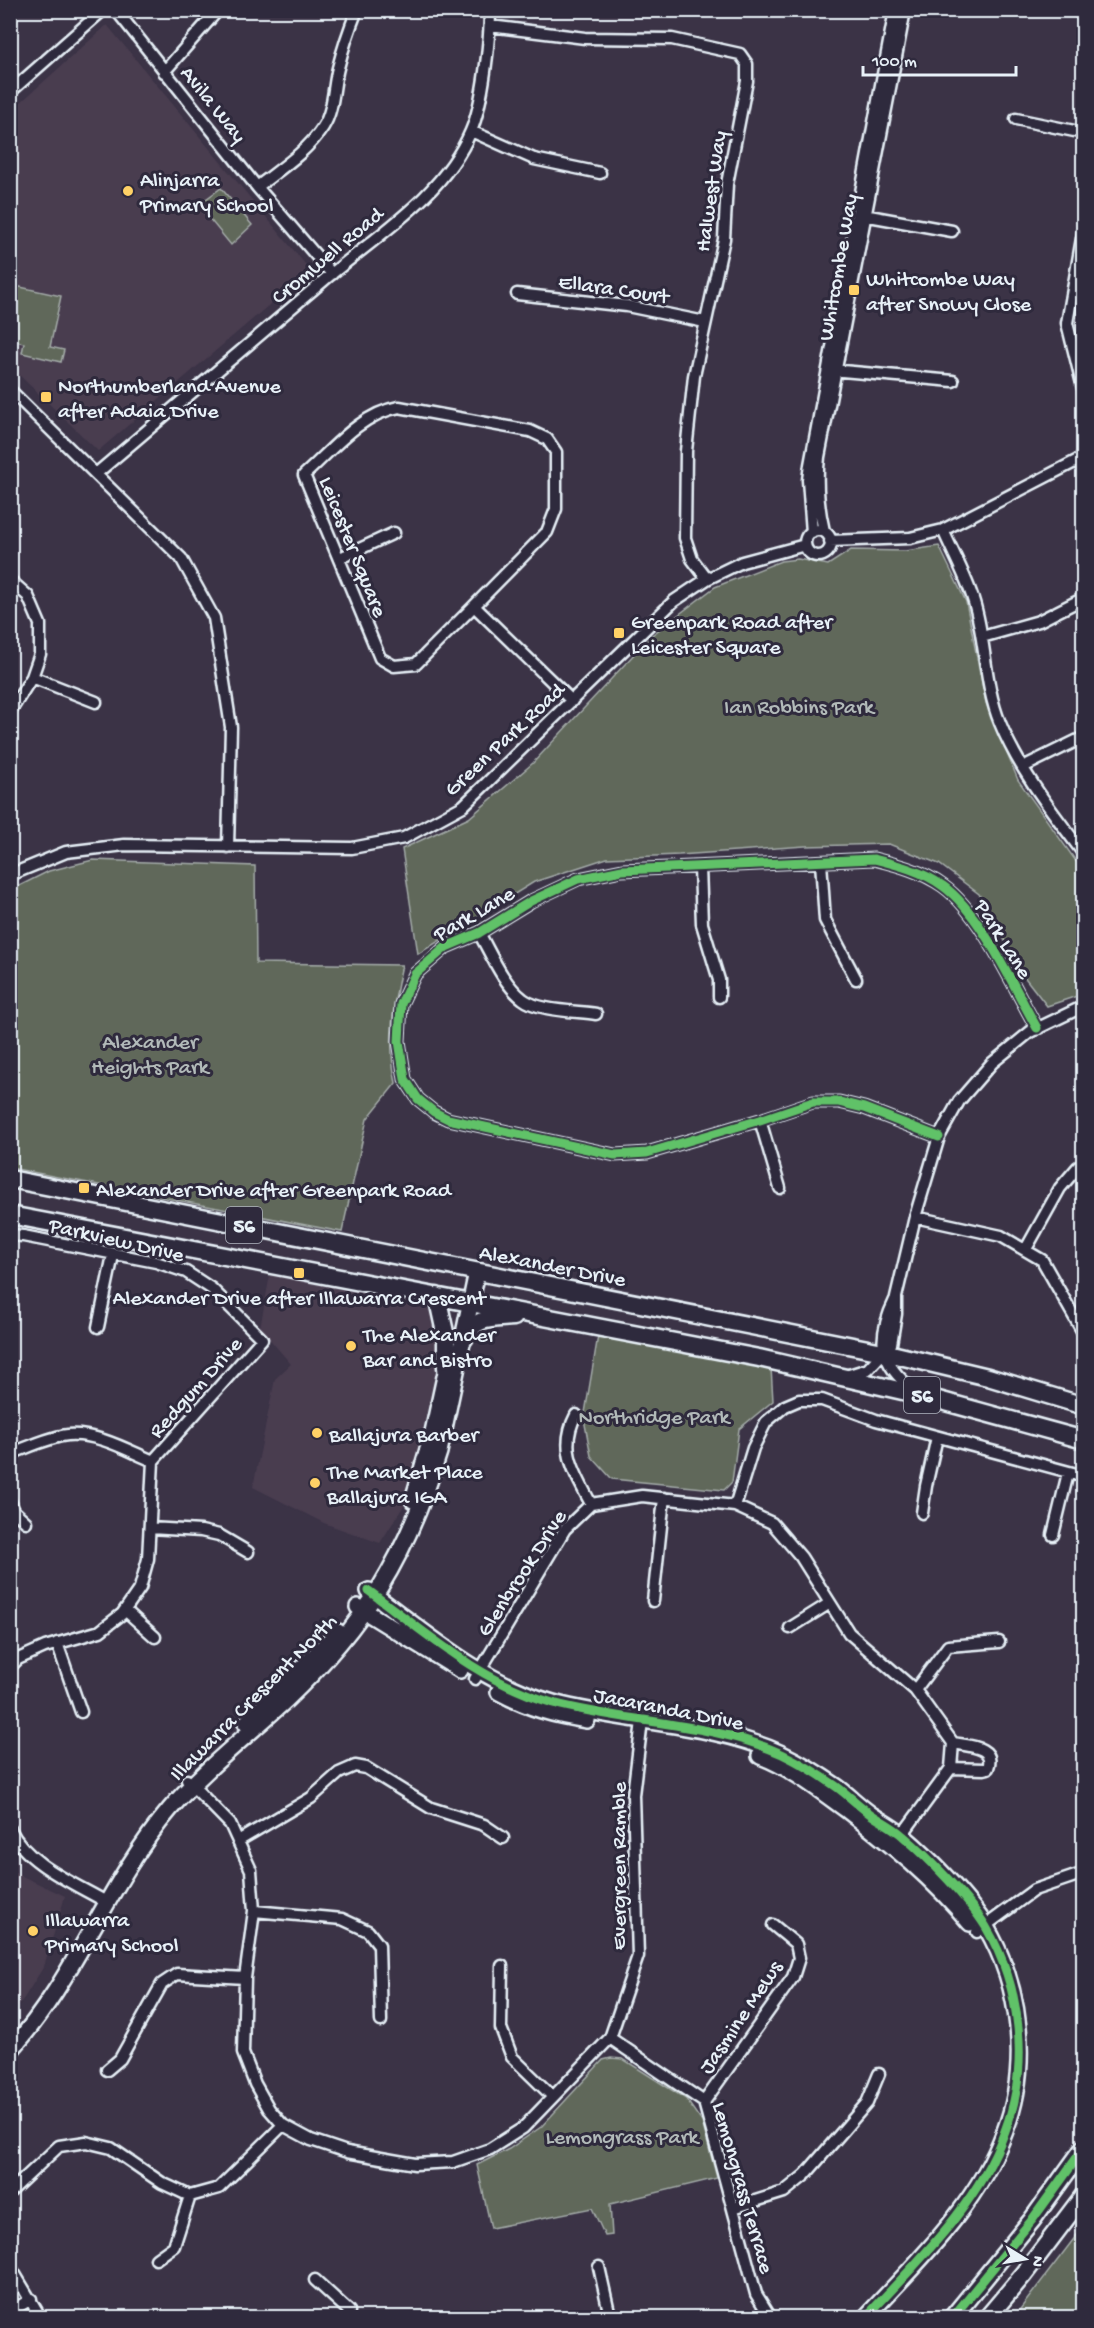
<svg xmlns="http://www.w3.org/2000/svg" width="1094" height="2328" font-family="'Gochi Hand',sans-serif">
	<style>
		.built { fill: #4a3d50 }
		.green { fill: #60675a; stroke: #a4aca9; stroke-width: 1.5 }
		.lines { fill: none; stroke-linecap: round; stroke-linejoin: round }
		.street-casing { stroke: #e8f1f8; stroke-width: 15 }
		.secondary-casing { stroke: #e8f1f8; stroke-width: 20 }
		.primary-casing { stroke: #e8f1f8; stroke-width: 21 }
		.street { stroke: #2f2a3d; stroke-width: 10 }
		.secondary { stroke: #2f2a3d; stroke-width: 15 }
		.primary { stroke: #2f2a3d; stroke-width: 16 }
		.cycleway-casing { stroke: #2f2a3d; stroke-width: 13 }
		.cycleway { stroke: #61c268; stroke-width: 9 }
		.poi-dot { fill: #ffd166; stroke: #2f2a3d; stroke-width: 2 }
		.labels { text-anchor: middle; stroke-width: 6; stroke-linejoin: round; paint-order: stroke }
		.shield { fill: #2f2a3d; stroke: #b0b5c0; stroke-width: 1.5 }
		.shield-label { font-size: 21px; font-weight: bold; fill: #e8f1f8 }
		.street-label { font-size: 22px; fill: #e8f1f8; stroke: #2f2a3d }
		.poi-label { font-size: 22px; fill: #e8f1f8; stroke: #2f2a3d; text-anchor: start }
		.park-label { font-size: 22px; fill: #b2bab9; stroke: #2f2a3d }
	</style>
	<rect width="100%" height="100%" fill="#3b3346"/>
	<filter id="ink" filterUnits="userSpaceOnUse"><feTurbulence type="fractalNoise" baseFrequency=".0167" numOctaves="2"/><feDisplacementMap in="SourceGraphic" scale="12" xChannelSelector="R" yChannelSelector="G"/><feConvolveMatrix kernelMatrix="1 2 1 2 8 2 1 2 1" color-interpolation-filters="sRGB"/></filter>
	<g filter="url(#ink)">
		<!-- built -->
		<path class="built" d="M107 25 310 270 98 451 11 367 10 112Z
			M270 1275 425 1305 439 1324 440 1342 433 1385 413 1474 403 1507 380 1543 324 1523 253 1487 275 1379 291 1364 260 1328Z
			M11 1871 65 1896 44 1966 24 1998 11 2015Z"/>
		<!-- green -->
		<path class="green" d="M221 188 252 225 231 245 198 205Z
			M11 285 61 296 50 347 64 350 61 362 22 353 24 343 11 340Z
			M939 546 966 602 986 703 1018 780 1083 871V994L1047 1006 1026 979 979 894 939 864 889 844 805 846 679 855 607 858 534 882 418 954 402 849 469 818 533 763 652 635 715 587 781 561 798 559 828 565 851 550 905 551Z
			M93 860 255 866 256 963 402 965C393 1003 387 1044 396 1083L367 1119 342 1232 11 1168V890L49 871Z
			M598 1336 771 1368 773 1401 739 1429 732 1482 724 1490 612 1479 591 1456 584 1419Z
			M611 2058 623 2059 686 2099 702 2122 717 2178 610 2204 612 2235 605 2236 592 2208 491 2228 477 2165 509 2149 541 2127 603 2060Z
			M1083 2227V2317H1014Z"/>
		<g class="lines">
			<!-- street casing -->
			<g class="street-casing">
				<path id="street" d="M116 10 257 187 332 274
					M490 26 585 38 672 39 740 54 747 64V81L727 184 724 239 694 376 686 451 685 538 692 559 707 579
					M164 72 218 10
					M10 92 103 10
					M1016 119 1084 133
					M471 131 534 159 600 173
					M257 187C280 169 307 152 323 127 334 110 333 87 338 68 343 48 349 30 357 10
					M858 214 952 231
					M1084 227 1067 323 1084 392
					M517 294 627 306 705 322
					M831 370 953 381
					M10 390 181 558 214 618 231 727 228 847
					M97 473C172 409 247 346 322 282 374 237 443 197 471 131 483 103 490 41 490 10
					M943 530C953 553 967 578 974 602 986 641 984 684 1000 723 1019 770 1053 813 1084 854
					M805 543a13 13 0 1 1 26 0a13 13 0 1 1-26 0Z
					M824 531C818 506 816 483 819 457L905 10
					M812 532 808 480 810 465 895 10
					M830 541 910 538 943 530 1084 457
					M340 558 394 533
					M10 580 28 596 40 624V654L32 677 10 712
					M474 606 416 664 394 666 380 658 304 475C332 450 360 414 399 407L530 431 547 439 556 452V509L547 532 474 606 572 701
					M982 637 1039 621 1084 598
					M32 677 96 702
					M1023 767 1084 737
					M821 862 825 920 856 979
					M700 867 702 924 719 980V997
					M10 875 66 852 124 845 352 848 404 838 463 806 674 601 707 579 742 562 805 545
					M479 933C491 954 503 984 523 999 538 1011 576 1011 596 1014
					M760 1120 780 1188
					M939 1137 864 1108 839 1102H813L760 1120 647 1153 615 1155 448 1119 434 1112 418 1099 405 1079 399 1041 401 1004 415 974 446 947 479 933 531 901 578 879 622 870 874 859C898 865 922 871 943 886 981 913 1013 986 1037 1028
					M915 1217 1001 1236 1042 1260 1084 1334
					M10 1235 23 1236 156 1262 186 1272 212 1289 262 1339 153 1461 148 1559 140 1588 122 1614 100 1631 45 1647 18 1659 10 1667
					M1026 1249 1060 1188 1078 1167
					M895 1300C876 1339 879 1364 914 1390
					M98 1327 113 1255
					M846 1376 868 1369 891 1344 896 1314V1297L915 1217 939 1137 959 1101 992 1063 1030 1032 1084 1006
					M576 1415C558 1449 575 1473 591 1504
					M10 1454C29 1447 49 1437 68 1435 98 1433 127 1450 153 1461
					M10 1501 14 1511 26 1522
					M735 1506 753 1448 766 1422 785 1406 799 1400H822L876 1420 1084 1476
					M922 1513 926 1486 937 1437
					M150 1528 201 1531 219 1535 248 1552
					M1053 1535 1068 1473
					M653 1601 664 1498
					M125 1610 155 1637
					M790 1628 830 1603
					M57 1643 81 1712
					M475 1679 565 1529 591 1504 642 1496 735 1506 772 1523 801 1557 849 1633 915 1690 953 1743 951 1768 899 1839
					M915 1690 948 1646 999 1642
					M951 1768 984 1769 988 1768C996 1746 968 1746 953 1743
					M187 1780 230 1824 251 1870 254 1911 245 1978 243 2053 255 2084 269 2109 283 2125 311 2140 347 2152 415 2164 453 2162 490 2149 523 2128 610 2038 638 1956 633 1795 642 1721
					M10 1829C27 1865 76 1884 108 1903
					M238 1841 311 1798 339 1773 355 1766 366 1768 431 1808 484 1825 503 1838
					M254 1911 342 1919 368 1931 379 1945 381 2021
					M977 1932 1034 1890 1084 1873
					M502 1966 501 2028 512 2057 552 2096
					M610 2038 704 2102 756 2294 771 2318
					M107 2070 120 2059 162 1984 177 1974 245 1978
					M704 2102 793 1977 799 1958 796 1944 773 1925
					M10 2192 59 2146 86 2142 111 2148 162 2183 190 2196 219 2188 283 2125
					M733 2208 784 2192 805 2175 867 2103 879 2074
					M156 2259 174 2246 190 2196
					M10 2266 41 2318
					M599 2267 610 2316 608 2318
					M315 2280 349 2311 348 2318
					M10 2312 31 2299
					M508 2318H510"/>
			</g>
			<!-- secondary casing -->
			<g class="secondary-casing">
				<path id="secondary" d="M413 1500 433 1432 449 1358
					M369 1591C427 1634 482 1683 553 1703 627 1723 712 1722 782 1754 801 1763 820 1775 837 1787 848 1795 858 1805 869 1813 880 1821 893 1827 903 1836 928 1857 969 1899 986 1927 1021 1987 1030 2066 1005 2131 978 2205 918 2261 865 2318
					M358 1607 460 1670
					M499 1692C528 1708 555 1715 587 1720
					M246 1723 338 1632
					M760 1756C792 1768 819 1790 847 1810 891 1844 934 1879 970 1923
					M10 2051C76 1979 107 1883 170 1809 202 1771 249 1734 286 1700 365 1625 407 1556 439 1452L477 1272"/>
			</g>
			<!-- primary casing -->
			<g class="primary-casing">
				<path id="primary" d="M10 1179 883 1352 988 1377 1084 1406
					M10 1215 759 1358 920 1395 1084 1440
					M437 1296 446 1337V1368
					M464 1339C476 1316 490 1319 514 1317
					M952 2318 1032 2220 1084 2148
					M987 2318 1024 2274 1084 2195"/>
			</g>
			<!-- street -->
			<use href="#street" class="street"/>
			<!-- secondary -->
			<use href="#secondary" class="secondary"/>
			<!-- primary -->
			<use href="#primary" class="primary"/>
			<!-- cycleway casing -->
			<g class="cycleway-casing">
				<path id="cycleway" d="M939 1137 864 1108 839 1102H813L760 1120 647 1153 615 1155 448 1119 434 1112 418 1099 405 1079 399 1041 401 1004 415 974 446 947 479 933 531 901 578 879 622 870 874 859C898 865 922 871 943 886 981 913 1013 986 1037 1028
					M369 1591C427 1634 482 1683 553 1703 627 1723 712 1722 782 1754 801 1763 820 1775 837 1787 848 1795 858 1805 869 1813 880 1821 893 1827 903 1836 928 1857 969 1899 986 1927 1021 1987 1030 2066 1005 2131 978 2205 918 2261 865 2318
					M952 2318 1032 2220 1084 2148"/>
			</g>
			<!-- cycleway -->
			<use href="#cycleway" class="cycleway"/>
		</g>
	</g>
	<!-- markers -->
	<g class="poi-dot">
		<circle cx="128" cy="191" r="6"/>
		<rect x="848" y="284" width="12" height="12" rx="3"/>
		<rect x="40" y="391" width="12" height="12" rx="3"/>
		<rect x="613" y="627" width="12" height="12" rx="3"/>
		<rect x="78" y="1182" width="12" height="12" rx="3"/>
		<rect x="293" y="1267" width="12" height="12" rx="3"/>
		<circle cx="351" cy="1346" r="6"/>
		<circle cx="317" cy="1433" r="6"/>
		<circle cx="315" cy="1483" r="6"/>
		<circle cx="33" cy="1931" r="6"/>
	</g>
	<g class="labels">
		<!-- shield labels -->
		<g class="shield">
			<rect x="226" y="1207" width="36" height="36" rx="4.5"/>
			<rect x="904" y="1377" width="36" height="36" rx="4.5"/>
		</g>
		<g class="shield-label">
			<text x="244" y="1232">56</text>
			<text x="922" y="1402">56</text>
		</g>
		<!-- street labels -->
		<g class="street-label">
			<text transform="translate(215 103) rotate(51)" y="8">Avila Way</text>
			<text transform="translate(709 191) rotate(-82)" y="8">Halwest Way</text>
			<text transform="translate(326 254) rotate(-40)" y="8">Cromwell Road</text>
			<text transform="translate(836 267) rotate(-80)" y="8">Whitcombe Way</text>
			<text transform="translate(614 287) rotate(8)" y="8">Ellara Court</text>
			<text transform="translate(355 546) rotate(68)" y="8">Leicester Square</text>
			<text transform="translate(503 738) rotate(-43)" y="8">Green Park Road</text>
			<text transform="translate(473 912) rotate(-30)" y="8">Park Lane</text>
			<text transform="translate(1005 938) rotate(58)" y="8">Park Lane</text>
			<text transform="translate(117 1238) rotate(13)" y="8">Parkview Drive</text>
			<text transform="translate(553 1264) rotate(11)" y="8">Alexander Drive</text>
			<text transform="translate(194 1386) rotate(-48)" y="8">Redgum Drive</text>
			<text transform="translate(520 1572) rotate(-57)" y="8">Glenbrook Drive</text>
			<text transform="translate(252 1696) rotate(-45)" y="8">Illawarra Crescent North</text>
			<text transform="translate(669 1707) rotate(11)" y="8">Jacaranda Drive</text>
			<text transform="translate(617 1866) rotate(-90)" y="8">Evergreen Ramble</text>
			<text transform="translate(739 2016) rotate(-56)" y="8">Jasmine Mews</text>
			<text transform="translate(745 2187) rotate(74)" y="8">Lemongrass Terrace</text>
		</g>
		<!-- poi labels -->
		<g class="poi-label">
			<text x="140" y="186">Alinjarra<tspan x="140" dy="25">Primary School</tspan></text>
			<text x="866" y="285">Whitcombe Way<tspan x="866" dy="25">after Snowy Close</tspan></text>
			<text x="58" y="392">Northumberland Avenue<tspan x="58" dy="25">after Adaia Drive</tspan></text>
			<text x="631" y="628">Greenpark Road after<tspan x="631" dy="25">Leicester Square</tspan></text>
			<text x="96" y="1196">Alexander Drive after Greenpark Road</text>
			<text x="299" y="1304" text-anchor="middle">Alexander Drive after Illawarra Crescent</text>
			<text x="363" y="1341">The Alexander<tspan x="363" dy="25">Bar and Bistro</tspan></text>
			<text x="329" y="1441">Ballajura Barber</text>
			<text x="327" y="1478">The Market Place<tspan x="327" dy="25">Ballajura IGA</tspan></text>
			<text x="45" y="1926">Illawarra<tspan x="45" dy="25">Primary School</tspan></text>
		</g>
		<!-- park labels -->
		<g class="park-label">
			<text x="799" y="713">Ian Robbins Park</text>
			<text x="150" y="1048">Alexander<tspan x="150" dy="25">Heights Park</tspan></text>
			<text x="654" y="1423">Northridge Park</text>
			<text x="622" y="2143">Lemongrass Park</text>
		</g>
	</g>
	<!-- margin -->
	<rect width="1094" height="2328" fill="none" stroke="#2f2a3d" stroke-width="36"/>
	<rect x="18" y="18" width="1058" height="2292" fill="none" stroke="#e8f1f8" stroke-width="2" filter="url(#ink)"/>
	<!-- north arrow -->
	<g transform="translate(1025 2259) rotate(101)" stroke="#2f2a3d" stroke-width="4.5" paint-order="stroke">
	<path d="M0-4.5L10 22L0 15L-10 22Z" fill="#e8f1f8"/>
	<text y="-9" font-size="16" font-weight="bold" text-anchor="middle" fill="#e8f1f8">N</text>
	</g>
	<!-- scale -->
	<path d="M863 66v9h153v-9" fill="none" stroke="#e8f1f8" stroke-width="3"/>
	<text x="872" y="66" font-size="18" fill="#e8f1f8" stroke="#2f2a3d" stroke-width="4.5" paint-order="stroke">100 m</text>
</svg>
